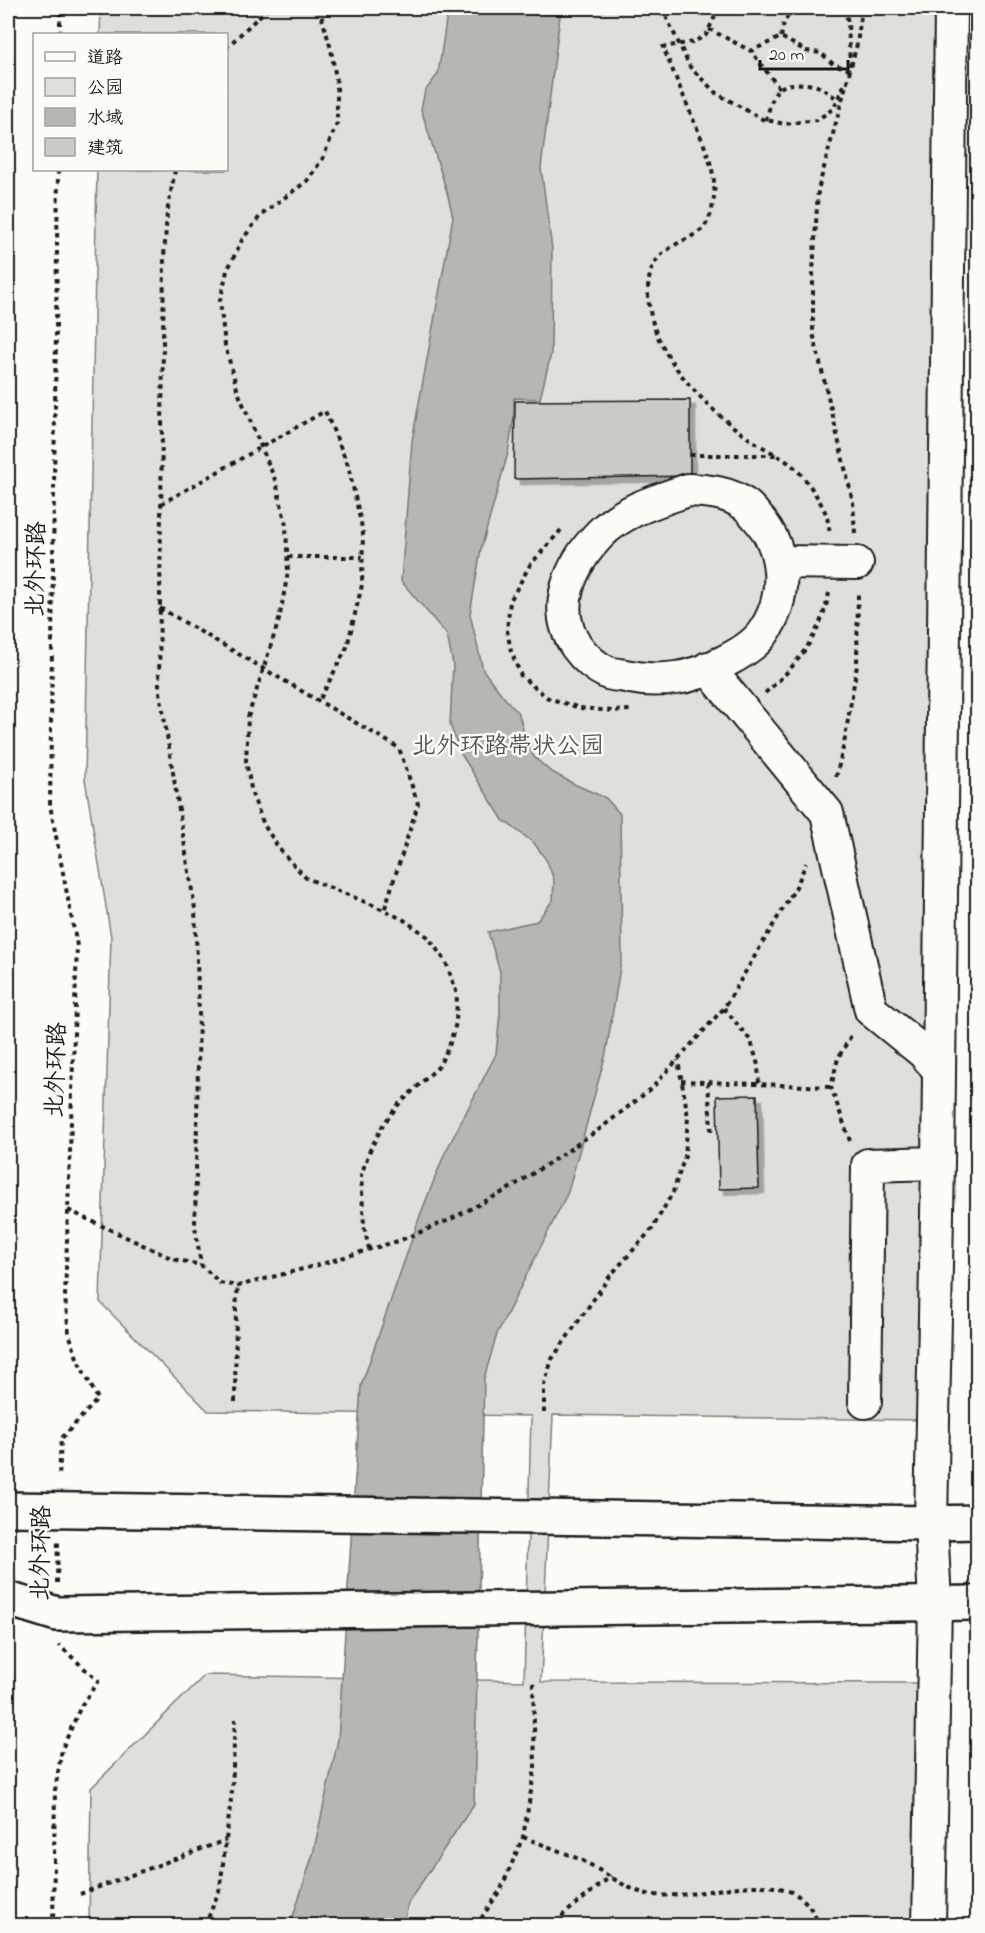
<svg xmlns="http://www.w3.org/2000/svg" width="985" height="1933" font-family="'Indie Flower','LXGW WenKai TC',sans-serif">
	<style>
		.green { fill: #e0dfdb; stroke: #7e7e7c; stroke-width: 1.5 }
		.water { fill: #b7b6b2; stroke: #797876; stroke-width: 1.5 }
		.building { fill: #cccbc8; stroke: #1c1c1c; stroke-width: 1.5; filter: url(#shadow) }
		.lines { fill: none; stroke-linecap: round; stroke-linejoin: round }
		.minor-casing { stroke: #1c1c1c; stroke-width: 36 }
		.major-casing { stroke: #1c1c1c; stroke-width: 38 }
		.path { stroke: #1c1c1c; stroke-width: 4; stroke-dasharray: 4.5 4.5; stroke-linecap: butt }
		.minor { stroke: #fdfcf7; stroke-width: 32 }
		.major { stroke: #fdfcf7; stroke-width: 33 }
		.labels { text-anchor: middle; stroke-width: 5; stroke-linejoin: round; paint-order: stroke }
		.street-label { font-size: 24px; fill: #1c1c1c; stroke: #fdfcf7 }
		.park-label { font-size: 24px; fill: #575655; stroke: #fdfcf7 }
	</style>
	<defs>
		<filter id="shadow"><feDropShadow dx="5.5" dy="5.5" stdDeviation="0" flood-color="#0004"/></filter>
	</defs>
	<rect width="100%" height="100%" fill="#fdfcf7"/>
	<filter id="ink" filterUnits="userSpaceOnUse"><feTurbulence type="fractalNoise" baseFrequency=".0167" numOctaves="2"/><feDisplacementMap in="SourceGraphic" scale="12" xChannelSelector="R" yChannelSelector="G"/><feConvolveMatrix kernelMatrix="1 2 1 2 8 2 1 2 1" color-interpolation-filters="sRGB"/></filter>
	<g filter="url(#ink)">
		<!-- green -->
		<path class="green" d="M101 8H939L923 1420 553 1415 541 1682 924 1683 919 1925 89 1926 91 1788 205 1675 524 1681 531 1416 208 1411 100 1302 111 937 85 779 97 170H226V34H100Z"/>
		<!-- water -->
		<path class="water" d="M448 8H561L541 168 552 249 551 354 540 399 514 398V417L508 453 481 549 470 614 483 670 502 695 519 714 524 734 534 757 550 771 574 784 606 798 620 814 622 956 606 1053 568 1192 497 1334 484 1378 474 1804 408 1903 404 1925 290 1926 313 1854 338 1740 361 1386 421 1213 444 1155 496 1054 500 1013V972L488 932 537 921 553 900 554 880 547 861 534 843 503 820 461 754 450 725 453 664 447 635 401 581 412 441 453 217 447 192 421 109 425 91 438 74Z"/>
		<!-- building -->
		<path class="building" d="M690 400V476L514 479 515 401Z
			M757 1095 759 1188 719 1189 717 1096Z"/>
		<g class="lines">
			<!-- minor casing -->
			<g class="minor-casing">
				<path id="minor" d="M688 490C708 491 727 492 744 504 749 507 753 512 757 517 786 549 788 597 763 633 748 654 701 675 676 678 661 680 645 680 630 677 623 675 615 675 608 673 595 667 585 658 577 647 550 609 570 565 600 534 623 510 657 501 688 490Z
					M781 562 857 563
					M708 668 827 813 871 1010 923 1052 938 1069
					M865 1402 868 1165 938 1163
					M929 1926 935 1603 931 1523 938 1163 951 8"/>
			</g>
			<!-- major casing -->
			<g class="major-casing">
				<path id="major" d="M8 1509 931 1523 978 1522
					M8 1599 57 1614 978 1603"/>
			</g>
			<!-- path -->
			<path class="path" d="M319 8 331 49 337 85V123L323 158 307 181 261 215 242 240 227 271 220 301 225 345 238 392 276 482 286 525 288 572 279 620 248 717 246 761 252 794 264 825 280 850 306 878 373 905 404 920 428 937 446 962 457 994 456 1023 449 1046 439 1066 398 1105 383 1125 370 1150 361 1175 364 1226 369 1249
				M662 8 690 67 716 93 762 119 784 124 817 120 834 108 844 84
				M719 8 706 35 694 42 663 47C673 71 683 95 693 119 703 142 717 171 714 197 709 239 693 231 666 251 640 269 647 310 657 335 673 371 705 405 735 428 752 442 771 451 789 463 802 472 820 499 826 514 828 519 828 526 830 532
				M844 8 848 22 850 66
				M709 29 751 51
				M60 34V8
				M781 37 784 22 791 12V8
				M226 48 268 8
				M779 88 751 51 781 37 806 51 821 53 833 64 850 70
				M766 120C769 111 771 99 776 92 783 81 806 83 817 86 824 89 831 95 838 99
				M58 170 50 805 77 946 65 1298 69 1333 78 1361 98 1399 61 1439 59 1478
				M175 170 167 213 164 257 159 686 195 909 199 1013 195 1226 201 1265 220 1283 238 1286 318 1265 401 1240 447 1221 507 1190 560 1156 601 1128 651 1089 724 1008 797 885 806 863
				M690 455H776
				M161 504 325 411 348 465 363 532 362 585 347 647 319 701
				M561 530 530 565 510 601 507 630 511 651 521 676 548 698 580 708 612 711 630 710
				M855 533 853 502 813 333V272L818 190 857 44 862 8
				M288 557H362
				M160 608 399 748 418 804 384 911
				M765 693C797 666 821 634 829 593
				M836 777 844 744 857 665 858 592
				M724 1008 751 1041 758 1065 759 1084
				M681 1081 831 1087
				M708 1082 711 1129H718
				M850 1141 831 1087 838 1058 852 1034
				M68 1210 173 1259 201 1265
				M235 1402 236 1308 238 1286
				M544 1413V1385L552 1359 610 1276 652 1229 673 1192 685 1156 688 1117 678 1060
				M57 1583 58 1540
				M523 1837C543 1845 564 1852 583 1861 601 1870 622 1886 640 1892 693 1910 795 1849 819 1926
				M80 1894 226 1840
				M53 1926 55 1790 62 1749 81 1706 98 1681 59 1645
				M205 1926 220 1888 232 1791 235 1719
				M476 1926 501 1889 523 1837 535 1768 533 1682
				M561 1926 563 1915 611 1876"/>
			<!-- minor -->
			<use href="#minor" class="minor"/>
			<!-- major -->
			<use href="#major" class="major"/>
		</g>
	</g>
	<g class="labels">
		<!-- street labels -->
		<g class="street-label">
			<text transform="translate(35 569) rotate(-89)" y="8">北外环路</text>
			<text transform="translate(55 1070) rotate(-88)" y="8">北外环路</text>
			<text transform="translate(40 1553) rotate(-89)" y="8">北外环路</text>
		</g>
		<!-- park labels -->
		<g class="park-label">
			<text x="508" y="753">北外环路带状公园</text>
		</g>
	</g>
	<!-- margin -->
	<rect width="985" height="1933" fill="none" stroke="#fdfcf7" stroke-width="30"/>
	<rect x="15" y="15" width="955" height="1903" fill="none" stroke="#1c1c1c" stroke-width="2" filter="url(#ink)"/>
	<!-- legend -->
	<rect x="33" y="33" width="195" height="138" fill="#fdfcf7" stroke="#a3a29f" stroke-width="1.5"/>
	<rect x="45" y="52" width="30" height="9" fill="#fdfcf7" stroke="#a3a29f" stroke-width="1.5"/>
	<text x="87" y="63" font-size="18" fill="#1c1c1c">道路</text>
	<rect x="45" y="78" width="30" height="18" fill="#e0dfdb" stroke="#a3a29f" stroke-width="1.5"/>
	<text x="87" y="93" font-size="18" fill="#1c1c1c">公园</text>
	<rect x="45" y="108" width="30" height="18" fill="#b7b6b2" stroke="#a3a29f" stroke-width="1.5"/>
	<text x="87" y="123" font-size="18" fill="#1c1c1c">水域</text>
	<rect x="45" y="138" width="30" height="18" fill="#cccbc8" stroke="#a3a29f" stroke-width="1.5"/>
	<text x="87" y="153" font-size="18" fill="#1c1c1c">建筑</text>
	<!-- scale -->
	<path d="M760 60v9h88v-9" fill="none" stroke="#1c1c1c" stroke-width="3"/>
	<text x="769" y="60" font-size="18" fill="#1c1c1c" stroke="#fdfcf7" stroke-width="4.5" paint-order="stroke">20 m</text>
</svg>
